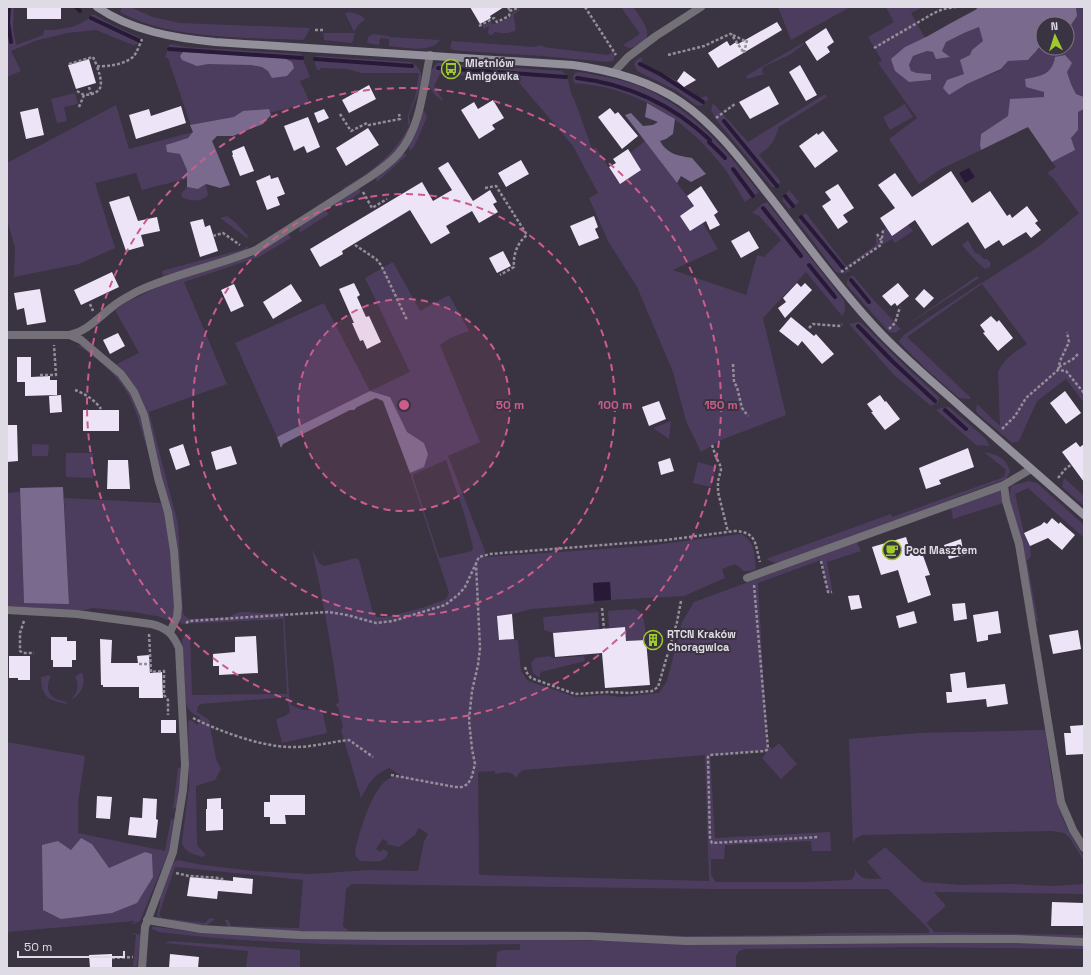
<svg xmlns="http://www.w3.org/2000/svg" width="1091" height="975" font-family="'Space Grotesk',sans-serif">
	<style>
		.green { fill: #4c3d5e; fill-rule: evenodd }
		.forest { fill: #7a6a8d }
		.water { fill: #281a37 }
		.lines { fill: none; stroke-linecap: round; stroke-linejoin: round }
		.stream { stroke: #281a37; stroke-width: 4 }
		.building { fill: #ede5f7 }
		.path { stroke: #938e99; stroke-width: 2.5; stroke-dasharray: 3 2; stroke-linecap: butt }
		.lane { stroke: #737077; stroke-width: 8 }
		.street { stroke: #737077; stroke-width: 8 }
		.secondary { stroke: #94909b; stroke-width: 8 }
		.ring { fill: none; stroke: #cc5c8b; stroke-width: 2; stroke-dasharray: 7 5 }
		.labels { text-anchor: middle; stroke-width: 4; stroke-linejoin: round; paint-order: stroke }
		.poi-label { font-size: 11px; font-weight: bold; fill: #dfdbe4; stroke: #3a3341; text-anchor: start }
		.centre { fill: #cc5c8b; stroke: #3a3341; stroke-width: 2 }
		.ring-label { font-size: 12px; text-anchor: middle; font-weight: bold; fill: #cc5c8b; stroke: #3a3341; stroke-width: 4; stroke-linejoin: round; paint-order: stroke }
	</style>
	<rect width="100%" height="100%" fill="#3a3341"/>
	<!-- green -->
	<path class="green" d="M7 7H14L13 28 16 45 43 35 44 30C62 30 82 27 93 14L111 24 139 37 140 39 138 44 133 45 96 30 67 33 35 41 11 51 21 71 7 77Z
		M122 7H130L153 17 179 23 310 28 305 38 303 40C246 37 170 40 120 12Z
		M621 7H633C638 14 653 32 645 40 643 42 640 44 637 45 632 49 628 49 623 45L640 34Z
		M778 7H850L791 40Z
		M886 7H923L911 13 925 38 905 47 895 71 909 82 931 80V74L917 73 911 71 909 66 913 56 927 51 949 57 942 51 946 42 964 33 979 27 984 41 972 50 964 73 950 94 967 84 1001 70 1008 61 1028 60 1041 46 1043 40V48H1067V28L1071 25 1077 16 1076 7H1084V97L1076 94 1071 84 1067 72 1054 65 1049 72 1040 76 1044 92V98L1008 116 981 134 980 145 981 150 941 169 919 184 889 139 917 118 878 63 882 61 868 37 894 22Z
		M519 9 520 10 514 14C513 20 517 24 515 31L508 33H500L495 32 492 35H489L488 32 489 26 484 29 482 26 491 22 493 24C499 23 510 19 513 12Z
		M349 12C356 13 361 14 365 20L359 24 354 32 345 13Z
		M323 33H355L353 41 351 43 324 40Z
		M373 34 389 36V37L440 40C431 54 403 47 389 46V39L380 38 379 45 367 43 368 37Z
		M452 41 534 47 542 45 544 47 608 55 614 51 615 55 613 61 607 62 543 56 463 51 453 50 450 48Z
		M803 43 804 44 791 54 763 67 762 72 765 74 747 79 746 76Z
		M172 44 186 47 301 54 310 77 300 81 310 103 207 128 224 169 142 190 136 173 95 183 115 248 79 264 14 277 15 248 7 220V163L116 105 129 149 193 132 168 58H165L169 45Z
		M318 56 409 62C434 70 414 100 409 116 418 145 365 176 344 189L343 188C370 173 395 154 409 126 406 115 410 111 413 102 417 93 417 82 419 73H361L348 69 320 68V70H317L315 64V57Z
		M639 58H643L641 62 677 81 700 98 706 96 709 99 701 106 696 105 677 91 639 72C634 67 632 63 639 58Z
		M437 63H447V71H455L456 64 562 71 567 76 571 93 576 104 592 149 596 148 619 183 630 153 645 141 687 196 718 249 673 270 746 295 757 255 764 257 781 240 759 216 752 213 762 204 767 202 843 299C846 306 846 310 842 316L806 272 763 318 786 415 721 440 701 452 686 421 673 372 637 287 608 241 589 198 598 193 573 146 516 79 440 74 434 86 443 100 442 101 434 94 428 84 430 72Z
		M579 72C594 75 609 77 624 81 685 99 721 144 759 192L745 202C737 189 730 175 720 163 691 126 650 98 604 87 595 85 584 84 574 83L573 76 575 73Z
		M75 93 78 104 64 107 67 121 57 123 51 99Z
		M825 94 827 97 779 127 774 140 768 148 759 155 781 182 775 187H772L718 122 711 110 713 103 748 142Z
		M905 104 913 117 890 130 883 117Z
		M1084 109V403L1066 379 1037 401 1019 441 1012 443 978 414 976 411 977 404 1000 426 998 373C1003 359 1015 352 1027 344L982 284 907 337 971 398 969 399 959 398 926 369 900 343 899 341 904 335 925 320 981 283H982L1038 247 1079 213 1053 178 1047 173 1056 167 1052 162 1074 150 1071 138 1078 130V112Z
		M422 111H424L427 117 415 145 410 151 408 145Z
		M403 153 407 155 377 182 376 177Z
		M206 184 208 195C202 202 189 202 182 197L181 194 187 187 198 189Z
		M359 188 361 192 340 207 337 201Z
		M789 190 799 202 789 209 783 202V197Z
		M325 210 329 214 299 233 300 226Z
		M806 213 846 266 876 245V235L880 241V245L847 267 850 271C844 274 842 274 836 272L797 220Z
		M227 216 235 222 248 236 247 238 220 218Z
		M908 225 913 231 895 243 892 239 882 245 884 229 886 227 892 235Z
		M288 234 291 238 259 257 184 282 227 384 149 412 178 524 183 613 186 617 190 619 230 617C238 609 251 613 261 613 269 614 276 613 284 612L289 696 291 705 303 710 322 709 327 733 282 743 276 719 285 716 290 712 287 697 201 704 198 706 197 712 209 720 216 759 221 769 215 780 196 786 197 845 206 855 202 857C194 854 183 852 182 842L189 786 188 721 191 720 198 725 200 717C193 714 188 711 186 703L182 640 184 636 190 633 192 695 287 694 283 619 183 624 180 623V585L147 413C138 391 132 381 115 365L139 353 115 310 125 303 164 284 179 279 251 257Z
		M968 240 975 253 979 254 984 259H987L991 263 990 267 985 269 973 258 962 245Z
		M246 246 248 247 246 251 163 276 162 271 165 270 244 249Z
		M393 262 420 311 449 295 469 331 450 338 440 345 480 442 448 456 485 551V557L646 546 741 534C756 542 754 554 756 569L751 571H744L735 564 722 569 725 578 684 596 611 600 610 582 593 583 594 604 532 609 512 614 497 616 499 640 514 639 518 641 521 671 528 681 576 697 606 695 621 697 659 693 667 681 682 622 694 602 857 542 861 551 827 562 833 594 828 592 821 560 758 583 767 744 772 749 779 743 797 764 781 779 762 758 766 753 763 751 710 755 715 838 830 832 831 851H812L811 841 725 845 724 859H711V875L716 882H806L851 880 855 875V869C861 882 870 878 882 879L867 862 885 847 923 882 959 885 1013 884 1053 886 1084 884V894L934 892 946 906 926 923 933 930V932L1084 935V938H699L358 934 228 928 225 920H228L231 926 299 928 303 880 175 867 159 914 162 918 205 923 210 918 215 919 207 925 187 924 160 918 157 915 160 903V898L174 862 178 860 202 865 254 871 311 874 369 870 418 871 424 841 428 834 419 828 415 835 399 847 386 844 388 842 383 839 376 849 381 852 383 849 388 852C386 865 370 861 360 861L356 857 355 851C359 834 372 786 390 778 393 777 398 777 402 776L389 768C372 776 370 782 361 798L341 730 343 727 338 707 335 705 339 702C332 650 323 599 312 549L319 563 324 566 356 558 359 560 373 613 377 617H387L425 607 446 599 449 593 410 473 424 467 428 453 424 443 407 432 390 397 370 391 277 437 235 343 324 303 370 391 410 372 365 278ZM446 460 464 513 473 547 472 551 441 558 439 557 413 477 414 474ZM705 755 709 881 482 875 479 874 478 772 495 771V774C505 772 510 770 516 778L519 773 524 770ZM352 884 716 889H888L927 927 929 930V933H830L795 935 687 936 567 931H349L343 926 346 889Z
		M853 275 870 296 901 329 977 276 979 278 895 333 889 332 847 285C846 280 849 278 853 275Z
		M859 322 863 324 905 366 939 397 938 402 931 406 893 374 849 324Z
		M81 345 115 373 131 392 140 413 148 451C135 410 134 391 100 362 93 356 85 349 77 346Z
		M949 407 985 438 990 446 976 445 936 410 941 408Z
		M671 421 669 439 653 428Z
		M32 444 49 445 48 456H32Z
		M984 452C997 454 1007 458 1010 472L1006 479 783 562 775 563 766 559 891 514 892 517 1004 477 1006 470Z
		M66 453H93V478L66 477Z
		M698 462 716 467 711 487 693 483Z
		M1064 478 1084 496V506L1062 487Z
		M1029 481 1037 483 1084 525V538L1028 488 1015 494 1024 533 1030 546 1031 556 1027 561 1038 621H1036L1009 497 1011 486Z
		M1000 490 1003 503 953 519 951 508Z
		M20 492 24 603H69L64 498 161 503 167 515 174 590V614L172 618 167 620 161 617 134 612 93 608 85 610H70L7 606V493Z
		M635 609C646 613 645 629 646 640L626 641 625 627 609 628 608 611Z
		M598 612 599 629 553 633 544 630 543 617Z
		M550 656 553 658 584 656 585 661 541 672 539 678 533 673 531 663 535 658Z
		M80 673H82C87 684 80 697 68 701 77 696 80 686 75 677Z
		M49 675 51 676C46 684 47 695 56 699 61 701 65 700 68 704 49 701 41 697 41 677Z
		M1045 730C1050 763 1053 800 1068 830 1073 839 1079 848 1084 857V861L1069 837 1064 833 1052 831 862 835 855 839 853 844 849 739 919 733Z
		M7 742 85 756 78 802V833L165 851 171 818 174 820 169 851 140 921 131 925 135 921 7 932ZM81 838 92 844 109 868 145 852 152 854 153 877 43 910 58 841 71 850Z
		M178 767 181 769 177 807 173 809Z
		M152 927H157L194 932 368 940H461L526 939 607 941 963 942 1084 944V949L914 947 745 949 739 951 736 956V968H496L497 952 503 950H520V944C400 946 279 947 159 932L152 929Z
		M130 932 141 935 137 966 133 967 136 935Z
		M170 941 300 950V968H246L248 951 164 943Z"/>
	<!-- forest -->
	<path class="forest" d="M976 7H1076L1077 16 1071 25 1067 28V24H1043C1043 45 1042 45 1028 60L1008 61 1001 69 967 84 949 95 943 88 947 80 964 74 960 60 970 55 972 50 983 41 979 27 964 33 946 42 942 51 950 57 936 59 933 52 927 51 913 56 909 65 911 71 917 73 931 74V80L909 82 895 71 891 59 905 47 928 36 951 23 977 9Z
		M183 52 284 58 292 62 294 68 287 76 272 78 268 71 262 67 251 65 208 64 197 66 182 60 180 56Z
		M1065 55 1072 63 1067 72 1071 84 1076 94 1084 97V109L1078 112V130L1071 138 1075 150 1052 162 1028 127 981 150 980 145 981 134 1008 116 1010 99 1044 97V92L1026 87 1025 79C1041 76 1052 75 1055 57Z
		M647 103 675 119 673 134 666 139 660 141C667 154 679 156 692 158L706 174 691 182 681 176 677 183 625 115 631 113 643 126 653 125 658 122 645 117Z
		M269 109 271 115 263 124 233 136H217L212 141 230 185 220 188 206 184 198 189 187 187V170L180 154 167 152 166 145 188 138 193 132 190 125 234 117 243 111Z
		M370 391 390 397 407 432 424 443 428 454 424 467 410 473 383 401 376 398 357 407 354 410H350L283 444 281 448 277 437Z
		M63 487 69 604 24 603 20 488Z
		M81 838 92 844 109 868 145 852 152 854 153 877 137 903 112 913 61 919 43 910 42 845 58 841 71 850Z"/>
	<!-- water -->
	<path class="water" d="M969 168 975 177 965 183 959 173Z
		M610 582 611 600 594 601 593 583Z"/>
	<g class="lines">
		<!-- stream -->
		<path class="stream" d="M9 7 8 22 11 42
			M76 7 80 11
			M91 18 140 41
			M169 49 302 58
			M315 59 412 66
			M640 64 660 74 703 102
			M438 68 447 69
			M455 69 566 77
			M577 78C627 84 673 105 710 140L709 142C715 148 720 152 725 158
			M724 121 777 186
			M733 169 753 196
			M785 196 793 206
			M763 208 801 256
			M801 217 844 269
			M809 265 835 297
			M851 280 869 302
			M858 326 892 361 935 401
			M945 410 966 429"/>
	</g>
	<!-- building -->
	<path class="building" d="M27 7H61V19H27Z
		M470 7H504L490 16 491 18 480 24Z
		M777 22 782 30 718 68 708 53 727 41 730 46 736 42 738 44Z
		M826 28 834 42 827 47 830 52 817 61 805 42Z
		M89 59 96 83 76 89 68 65Z
		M800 65 817 95 806 101 789 72Z
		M684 71 696 80 684 87 677 81Z
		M369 85 376 99 349 113 342 100Z
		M769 86 779 104 750 119 739 102Z
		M493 100 504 118 492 125 495 129 479 139 461 110 474 102 478 109Z
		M181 106 186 123 136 139 129 115 149 109 151 116Z
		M38 108 44 135 26 139 20 112Z
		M610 108 615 114 618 112 638 136 622 149 598 117Z
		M324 109 329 118 318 123 314 113Z
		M308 117 320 147 307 153 304 146 294 151 284 126Z
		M368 128 379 145 346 166 336 148Z
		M823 131 838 151 815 168 799 146 817 133 818 135Z
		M244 146 254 171 240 176 232 155H233L232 151Z
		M628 149 641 170 620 184 609 167 616 163 613 159Z
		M521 160 529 174 506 187 498 173Z
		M448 162 473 201 490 190 497 202 493 204 498 212 479 223 472 211 446 226 450 233 431 244 410 210 342 251 343 254 320 267 310 249 422 182 433 201 452 190 438 168Z
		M951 171 972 203 990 191 1007 216 1010 214 1012 218 1027 206 1038 221 1035 223 1041 230 1031 238 1026 232 1003 246 999 240 985 249 968 222 932 246 915 220 892 236 880 218 895 208 878 185 895 173 912 197Z
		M270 175 271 179 278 177 285 194 277 197 280 205 267 210 256 181Z
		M838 184 854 208 843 215 848 222 838 229 822 206 831 200 825 192Z
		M701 186 718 212 714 215 720 225 710 230 706 221 690 231 680 216 694 206 687 196Z
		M129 196 138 221 157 217 160 231 141 235 144 246 126 251 109 202Z
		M594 216 598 227 595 229 599 238 579 246 570 226Z
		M203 219 205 227 210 225 218 251 200 257 190 222Z
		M749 231 759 248 741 258 731 241Z
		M503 251 511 266 497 273 489 258Z
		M112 272 119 287 81 305 74 290Z
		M354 283 360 295 357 297 366 317 369 316 381 342 367 349 363 340 360 341 352 323H354L339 289Z
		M797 283 801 287 805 283 812 290 785 318 778 308 786 302 783 298Z
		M898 283 909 296 897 306 895 303 891 306 882 296Z
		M234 284 244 306 231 312 221 290Z
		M291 284 302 301 273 319 263 302Z
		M40 289 46 322 27 325 24 308 17 310 14 293Z
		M924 289 934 298 924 308 915 299Z
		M991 316 997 322 999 320 1013 338 998 351 983 333 985 332 980 325Z
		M791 317 814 336 816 334 834 354 822 364 802 341 798 346 779 331Z
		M118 333 125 346 110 354 103 340Z
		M17 357H31V377L50 376V380H57V395L25 396V382H17Z
		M1065 391 1081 413 1066 424 1050 403Z
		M61 395 62 412 50 413 49 396Z
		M880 395 885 402 886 401 900 419 885 430 871 412H873L867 404Z
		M659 401 666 419 649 426 642 407Z
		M83 410H119V431H83Z
		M7 425H17L18 461 7 462Z
		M1076 442 1080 447 1084 444V482L1062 452Z
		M183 444 190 465 176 470 169 449Z
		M231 446 237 464 216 470 211 452Z
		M968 448 974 467 939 480 941 484 926 489 919 468Z
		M670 458 674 471 661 475 658 462Z
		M108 460H128L130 489H107Z
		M1052 518 1059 524 1060 522 1075 535 1062 550 1048 538 1030 546 1024 533 1041 525 1044 522 1047 524Z
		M906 537 911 553 921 550 930 575 925 576 931 595 908 603 898 570 881 575 872 547Z
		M961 539 964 555 949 559 944 545Z
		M859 595 862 608 851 610 848 596Z
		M965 603 967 619 954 621 952 604Z
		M914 611 917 623 899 628 896 616Z
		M998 611 1001 633 988 635V640L977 642 973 615Z
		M512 614 514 639 499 640 497 616Z
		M625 627 626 641 646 640 650 685 605 688 602 653 555 657 553 633Z
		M1078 630 1081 649 1053 654 1049 635Z
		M256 636 258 673 219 675V666H213V654L235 652V637Z
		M51 637H67V641H76V660H72V667H53V660H51Z
		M100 639 112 640 111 663H138L137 656 149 655 150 673 162 672 163 698H139V687H103V685H101Z
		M9 656H30V680H18V678H9Z
		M965 672 967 688 1005 684 1008 704 987 707 986 699 947 703 946 692H952L950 674Z
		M161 720H176V733H161Z
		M1084 725V754L1066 755 1064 733H1071L1070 726Z
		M270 795H305V815H285L286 824H270V817H264V802H270Z
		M97 796 112 797 110 819 96 818Z
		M143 798 157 799 156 819 158 820 156 838 128 835 130 817 142 818Z
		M221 798V809H223V830L206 831V809H207V799Z
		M190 877 233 881V877L253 879 252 894 218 891 217 899 187 896Z
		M1052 902 1084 903V926H1051Z
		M112 954V968H90L89 955Z
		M170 954 199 957 198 968H169Z"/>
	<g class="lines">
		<!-- path -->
		<path class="path" d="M508 7 510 11
			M585 7 616 55
			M479 26 494 18 497 22 509 16 510 11 517 8
			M315 30H323
			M733 35 745 41
			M874 48 934 13 943 9 956 7
			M668 55 704 46 730 34H731L744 53 747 40
			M69 64 93 57 97 66C108 67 126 64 134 56 137 52 140 44 142 39
			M89 87 91 94
			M77 91 84 95C106 94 102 82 97 66
			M79 107 84 95
			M340 114 351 131 367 123 369 125 400 119 399 114
			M716 118 735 104
			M485 188 496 186 527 235C517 243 513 255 514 267L500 275
			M363 192 372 208 387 199
			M877 234 881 240
			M213 236 223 233 240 245
			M355 245 376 259 381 265 407 320
			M841 272 881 245 883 230
			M90 304 93 311
			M809 328 813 324 839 326 842 324
			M889 329 895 323 900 307
			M733 364 734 382 737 387 742 408 748 416
			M1059 367 1073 359 1079 353
			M1058 370 1060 361 1069 342 1067 332
			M40 375H56L54 345
			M75 390C84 393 96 401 101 409
			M1002 429 1015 416 1026 398 1058 370 1066 371 1084 393
			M712 445 716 457 720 465 721 470 718 481V492L728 532
			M1058 478 1067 467 1072 465
			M821 561 828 592H832
			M754 585 768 749 765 751 710 755 708 757 710 839 712 843 819 837
			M602 608 604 629
			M24 621 20 633V651L23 653H34
			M186 623 189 621 328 612 347 615 376 623 393 621 445 605 458 595 465 587 479 557 490 554 666 540 735 531C757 532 755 544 760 562
			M149 634 151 672 164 671V695L168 700V715
			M139 664H150
			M525 667 527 673 531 678 575 694 608 692 629 693 652 691 658 687 677 622 681 601
			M193 718C219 731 259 746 289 747 309 748 330 742 349 740L373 757
			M391 775 455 787H462L468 784 472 776 475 764 472 749 469 720 472 691 478 665 480 648 476 564
			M176 873 189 876 220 878 224 880
			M112 958 133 957"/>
		<!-- lane -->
		<path class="lane" d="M70 335 81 340 121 374 134 392 144 415 158 478 168 512 174 551 178 607 177 617 170 632
			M1004 485 1006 501 1019 544 1061 802 1073 830 1084 848
			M747 578 1004 485 1031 469
			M147 920 201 929 300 935 378 936H589L686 941 947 939H1015L1084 942"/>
		<!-- street -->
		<path class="street" d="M614 72 628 57 656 36 701 7
			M7 335H70C87 331 98 318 112 307 120 300 129 296 138 291 176 273 217 266 256 250L370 177C380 170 390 163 398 154 421 128 423 88 430 55
			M7 610 77 614 151 624C166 627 173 634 179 648L185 765 183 790 173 852 145 927 142 968"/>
		<!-- secondary -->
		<path class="secondary" d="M97 7C132 31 174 38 215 42L573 65C611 70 648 80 681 102 715 125 741 160 767 193 802 237 835 284 874 326 901 356 933 382 963 409 1004 445 1044 480 1084 515"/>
	</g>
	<!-- distance rings -->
	<circle cx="404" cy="405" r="106" fill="#cc5c8b" fill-opacity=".12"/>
	<g class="ring">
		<circle cx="404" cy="405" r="106"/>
		<circle cx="404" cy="405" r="211"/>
		<circle cx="404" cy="405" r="317"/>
	</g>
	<!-- icons -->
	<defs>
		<g id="bus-ring" transform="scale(1)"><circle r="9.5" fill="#3a3341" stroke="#9eca2e" stroke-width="1.5"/><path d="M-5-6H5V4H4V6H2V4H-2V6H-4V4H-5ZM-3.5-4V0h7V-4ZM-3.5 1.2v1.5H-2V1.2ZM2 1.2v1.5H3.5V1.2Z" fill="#9eca2e"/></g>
		<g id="cafe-ring" transform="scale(1)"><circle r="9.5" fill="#3a3341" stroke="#9eca2e" stroke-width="1.5"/><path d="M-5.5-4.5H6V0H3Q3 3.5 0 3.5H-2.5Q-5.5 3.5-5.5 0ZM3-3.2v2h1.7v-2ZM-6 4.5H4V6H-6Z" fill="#9eca2e"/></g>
		<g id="building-ring" transform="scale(1)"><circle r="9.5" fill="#3a3341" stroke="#9eca2e" stroke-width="1.5"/><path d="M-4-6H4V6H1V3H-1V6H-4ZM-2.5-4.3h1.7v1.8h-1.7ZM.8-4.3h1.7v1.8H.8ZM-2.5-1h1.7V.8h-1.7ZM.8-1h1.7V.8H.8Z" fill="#9eca2e"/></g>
	</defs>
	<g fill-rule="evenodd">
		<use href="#bus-ring" x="451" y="69"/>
		<use href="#cafe-ring" x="892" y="550"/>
		<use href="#building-ring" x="653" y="640"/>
	</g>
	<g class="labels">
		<!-- poi labels -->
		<g class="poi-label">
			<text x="465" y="67">Mietniów<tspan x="465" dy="13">Amigówka</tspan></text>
			<text x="906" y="554">Pod Masztem</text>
			<text x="667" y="638">RTCN Kraków<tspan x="667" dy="13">Chorągwica</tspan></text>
		</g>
	</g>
	<circle cx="404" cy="405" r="6" class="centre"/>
	<g class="ring-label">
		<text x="510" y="409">50 m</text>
		<text x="615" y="409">100 m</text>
		<text x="721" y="409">150 m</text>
	</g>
	<!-- border -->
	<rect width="1091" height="975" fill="none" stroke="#dfdbe4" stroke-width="16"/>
	<!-- north arrow -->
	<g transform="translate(1055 36) rotate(356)"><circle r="19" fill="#3a3341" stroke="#7c7682"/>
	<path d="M0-3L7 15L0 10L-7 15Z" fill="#9eca2e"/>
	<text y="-6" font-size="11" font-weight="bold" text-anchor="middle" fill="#dfdbe4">N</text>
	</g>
	<!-- scale -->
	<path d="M18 951v6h106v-6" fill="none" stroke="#dfdbe4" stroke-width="2"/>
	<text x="24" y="951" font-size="12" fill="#dfdbe4" stroke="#3a3341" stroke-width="3" paint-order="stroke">50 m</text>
</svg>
